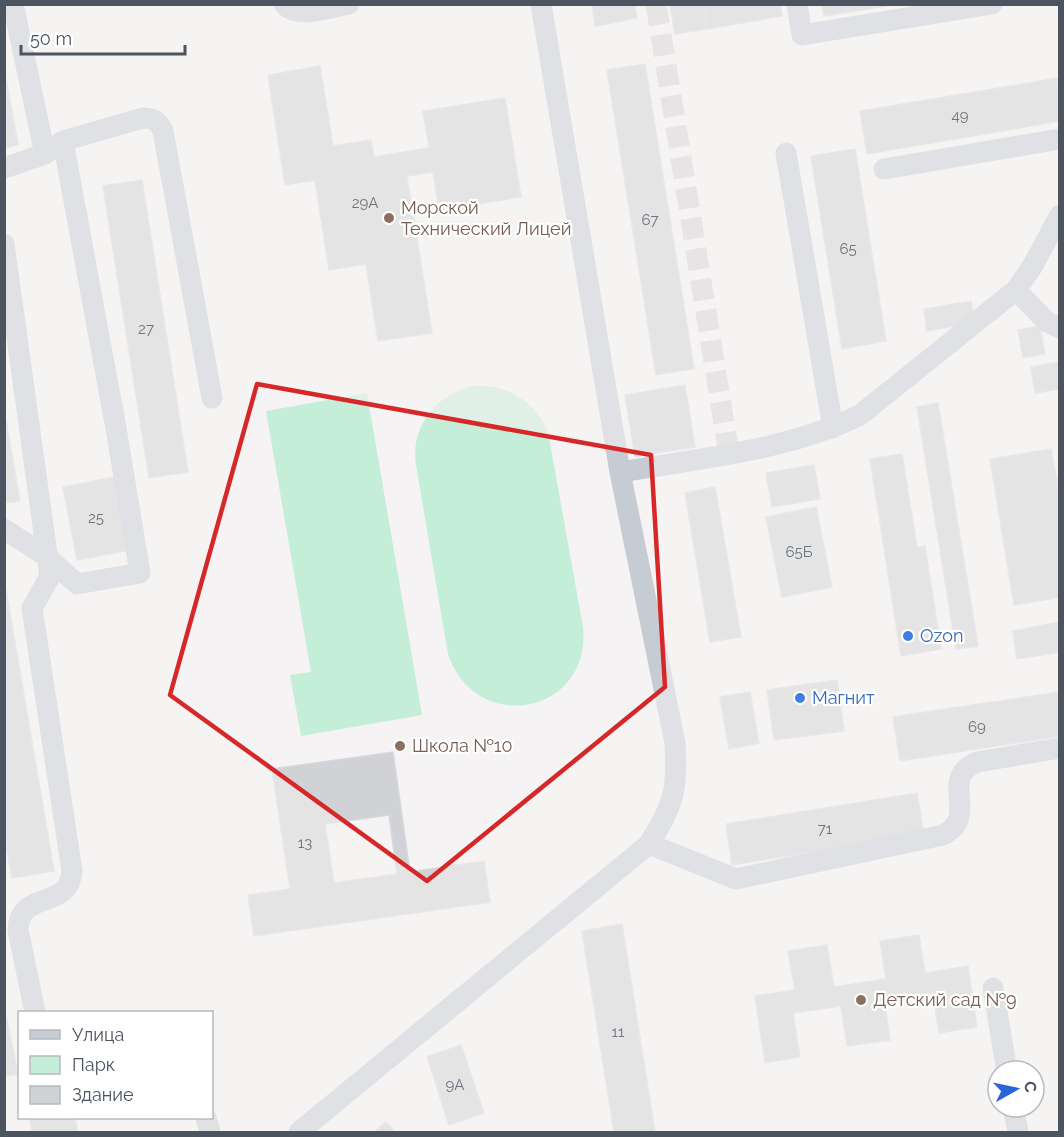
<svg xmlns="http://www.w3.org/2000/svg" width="1064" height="1137" font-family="Raleway,sans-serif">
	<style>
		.green { fill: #c5eed9 }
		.building { fill: #d0d2d6; stroke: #d7d8dd; stroke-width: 1.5; fill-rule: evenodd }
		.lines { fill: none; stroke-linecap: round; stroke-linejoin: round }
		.minor-tunnel { stroke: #d3d3d5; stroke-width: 21; stroke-dasharray: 21 10; stroke-linecap: butt }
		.minor { stroke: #c5ccd3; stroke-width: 21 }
		.marked { fill: none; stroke: #d62828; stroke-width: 4.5; stroke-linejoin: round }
		.education-dot { fill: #8d6e63; stroke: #fff; stroke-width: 2 }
		.shop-dot { fill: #3f7fe0; stroke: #fff; stroke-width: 2 }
		.labels { text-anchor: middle; stroke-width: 4.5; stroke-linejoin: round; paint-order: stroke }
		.number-label { font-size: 15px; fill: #6c747d }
		.education-label { font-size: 18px; fill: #785e54; stroke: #fff; text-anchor: start }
		.shop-label { font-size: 18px; fill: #366cbe; stroke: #fff; text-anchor: start }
	</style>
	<rect width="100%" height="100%" fill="#f5f3f3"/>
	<!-- green -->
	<path class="green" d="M473 386C508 384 534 401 548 432L583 627C592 714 476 737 448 654L416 465C410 426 437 394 473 386Z
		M367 393 422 715 301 736 290 675 311 672 266 411Z"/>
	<!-- building -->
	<path class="building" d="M592 4H635L637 18 595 26Z
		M670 4H703L707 29 675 34Z
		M703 4H780L782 16 707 29Z
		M822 4H899L824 16Z
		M645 64 694 369 656 375 607 70Z
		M320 66 333 146 371 140 374 157 429 148 423 111 505 98 521 197 439 210 433 172 407 176 432 333 378 341 366 264 329 270 315 180 285 185 268 75Z
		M4 68 18 145 4 148Z
		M1058 78 1060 121 867 154 860 111Z
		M855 149 886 341 842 349 811 156Z
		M142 180 188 472 149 478 103 186Z
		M971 301 975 322 927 331 924 309Z
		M1040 326 1045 354 1023 358 1018 330Z
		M1060 362V389L1035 393 1031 367Z
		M685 385 695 447 635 456 625 395Z
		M938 403 978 646 956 649 917 407Z
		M4 409 20 501 4 503Z
		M1051 449 1060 498V597L1014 605 990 459Z
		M902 454 917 547 925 546 941 649 901 656 870 459Z
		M814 465 820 499 772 507 766 473Z
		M115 477 130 550 77 560 63 487Z
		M715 487 741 637 710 642 685 493Z
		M816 507 832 587 782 597 766 517Z
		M4 578 54 871 12 878 4 835Z
		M1060 622V652L1017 659 1013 631Z
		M837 680 844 731 774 740 767 690Z
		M750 692 759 743 729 749 720 697Z
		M1060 692V736L900 761 893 717Z
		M393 752 410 872 484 861 490 902 254 936 248 895 290 889 272 769ZM389 815 397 874 334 883 325 824Z
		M917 793 924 834 732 865 726 824Z
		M622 924 655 1132H614L582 931Z
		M919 935 925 973 968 966 977 1027 939 1033 933 993 884 1000 890 1040 847 1046 841 1006 793 1013 800 1057 765 1063 755 996 795 990 788 951 827 945 834 987 886 979 880 941Z
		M4 1006 18 1074 4 1076Z
		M461 1045 484 1113 449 1125 427 1057Z
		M30 1118H75L78 1132H32Z
		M386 1122 395 1132H374Z"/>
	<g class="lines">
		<!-- minor-tunnel -->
		<path class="minor-tunnel" d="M656 4 729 454"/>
		<!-- minor -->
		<path class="minor" d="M13 4 45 154
			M284 4C297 20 330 7 349 4
			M797 4 802 35 992 4
			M63 141 114 418
			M786 153 833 428
			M4 168 45 154 63 141 143 118C154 118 158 121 163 131L212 398
			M884 169 1060 139
			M4 244 50 576 32 608 72 871C69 912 20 888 18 930L35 1012
			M1016 290 1047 322 1060 328
			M620 472C698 459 789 450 860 415L1016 290 1032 267 1060 215
			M4 529 46 556 77 584 140 573 112 404
			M649 844 736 879 943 835C981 816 937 780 977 762L1060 748
			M993 988 1007 1071
			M1013 1107 1018 1132
			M206 1118 210 1132
			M299 1132 649 844C674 803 678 791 675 743L620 472 541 4"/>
	</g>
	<!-- marked area -->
	<path d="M0 0H1064V1137H0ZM257 384 651 455 665 687 427 881 170 695Z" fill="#f5f3f3" fill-opacity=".55" fill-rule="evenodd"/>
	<path class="marked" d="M257 384 651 455 665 687 427 881 170 695Z"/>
	<!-- markers -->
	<g class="education-dot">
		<circle cx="389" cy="218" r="6"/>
		<circle cx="400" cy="746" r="6"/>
		<circle cx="861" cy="1000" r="6"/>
	</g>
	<g class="shop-dot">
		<circle cx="908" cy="636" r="6"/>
		<circle cx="800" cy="698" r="6"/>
	</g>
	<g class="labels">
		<!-- number labels -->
		<g class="number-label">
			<text x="960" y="121">49</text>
			<text x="365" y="208">29А</text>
			<text x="650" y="225">67</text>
			<text x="848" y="254">65</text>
			<text x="146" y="334">27</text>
			<text x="96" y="523">25</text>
			<text x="799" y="557">65Б</text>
			<text x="977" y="732">69</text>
			<text x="825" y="834">71</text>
			<text x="305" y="848">13</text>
			<text x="618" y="1037">11</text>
			<text x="455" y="1090">9А</text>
		</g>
		<!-- education labels -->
		<g class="education-label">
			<text x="401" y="214">Морской<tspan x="401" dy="21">Технический Лицей</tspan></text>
			<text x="412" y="752">Школа №10</text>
			<text x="873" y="1006">Детский сад №9</text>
		</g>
		<!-- shop labels -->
		<g class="shop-label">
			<text x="920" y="642">Ozon</text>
			<text x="812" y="704">Магнит</text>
		</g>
	</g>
	<!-- border -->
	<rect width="1064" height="1137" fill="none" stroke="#4b545f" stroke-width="12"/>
	<!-- legend -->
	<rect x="18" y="1011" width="195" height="108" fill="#ffffff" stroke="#b7bbbf" stroke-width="1.5"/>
	<rect x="30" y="1030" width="30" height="9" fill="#c5ccd3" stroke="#b7bbbf" stroke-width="1.5"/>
	<text x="72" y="1041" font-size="18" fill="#4b545f">Улица</text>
	<rect x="30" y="1056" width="30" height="18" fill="#c5eed9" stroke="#b7bbbf" stroke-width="1.5"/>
	<text x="72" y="1071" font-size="18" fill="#4b545f">Парк</text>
	<rect x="30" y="1086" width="30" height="18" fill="#d0d2d6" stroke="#b7bbbf" stroke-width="1.5"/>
	<text x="72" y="1101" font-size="18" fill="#4b545f">Здание</text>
	<!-- north arrow -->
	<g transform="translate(1016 1089) rotate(81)"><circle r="28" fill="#ffffff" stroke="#b7bbbf" stroke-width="1.5"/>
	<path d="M0-4.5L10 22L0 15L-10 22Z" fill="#2765db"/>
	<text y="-9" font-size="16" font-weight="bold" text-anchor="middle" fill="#4b545f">С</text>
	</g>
	<!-- scale -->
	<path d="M21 45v9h164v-9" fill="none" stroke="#4b545f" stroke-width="3"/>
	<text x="30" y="45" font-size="18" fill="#4b545f" stroke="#ffffff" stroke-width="4.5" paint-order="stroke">50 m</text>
</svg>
